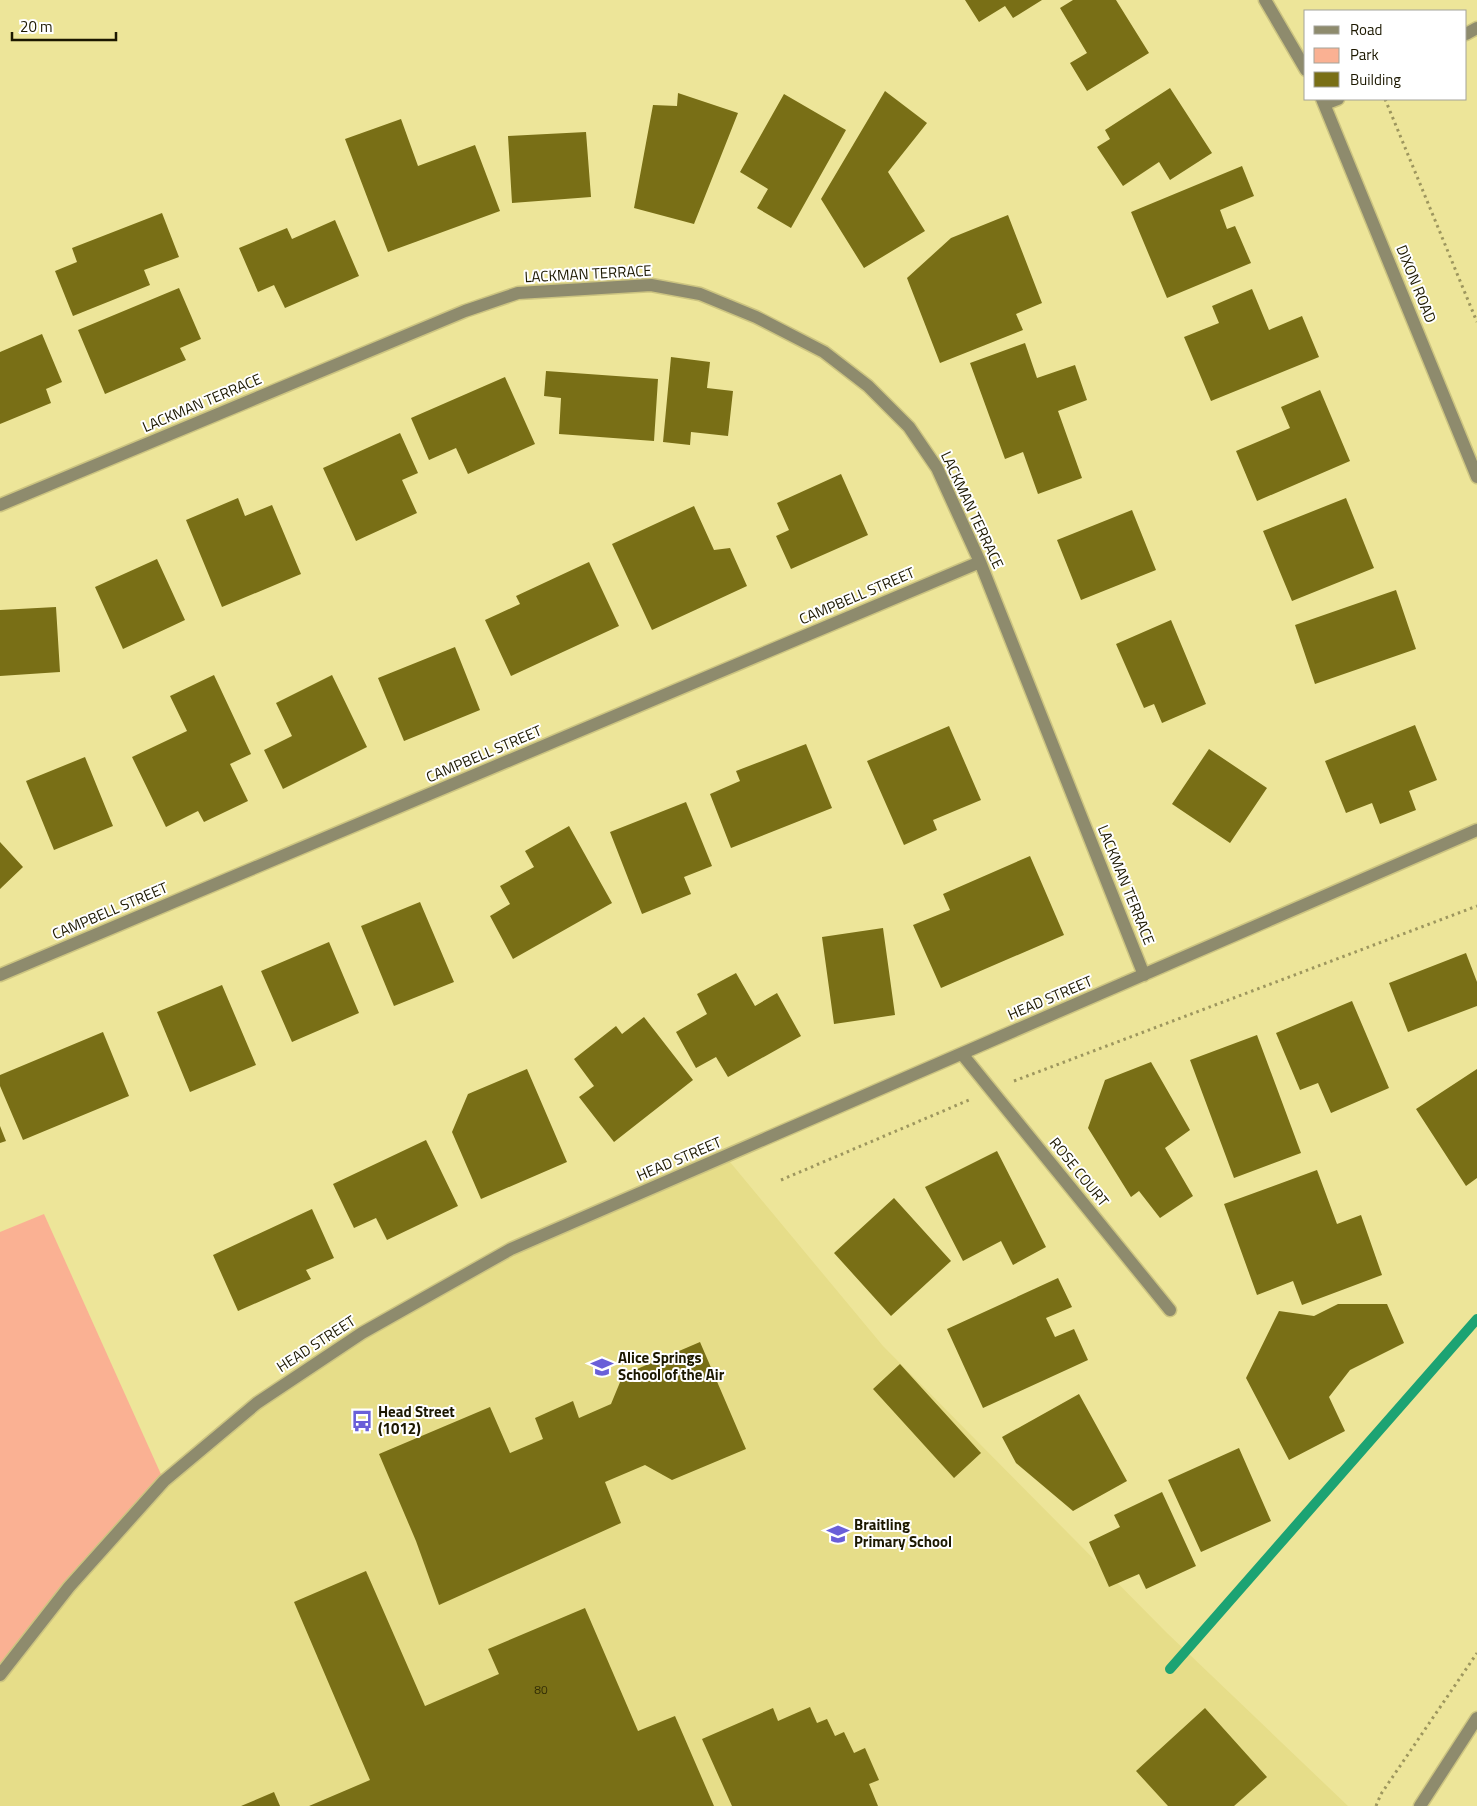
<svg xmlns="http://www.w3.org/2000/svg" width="1477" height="1806" font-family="'Titillium Web',sans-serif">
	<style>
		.built { fill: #e6dd89 }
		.green { fill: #fab193 }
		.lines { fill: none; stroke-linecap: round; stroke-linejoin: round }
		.stream { stroke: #1ca373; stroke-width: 10 }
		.building { fill: #796f16 }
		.minor-casing { stroke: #ccc481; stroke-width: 15 }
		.path { stroke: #9d965e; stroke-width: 3; stroke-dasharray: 2.5 4; stroke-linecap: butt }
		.minor { stroke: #8e8b6d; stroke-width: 12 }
		.labels { text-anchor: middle; stroke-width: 4; stroke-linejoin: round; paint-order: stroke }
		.number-label { font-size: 12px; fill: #332e06 }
		.street-label { font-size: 15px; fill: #1c1800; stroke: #fff }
		.poi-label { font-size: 15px; font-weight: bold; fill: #1c1800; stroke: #fff; text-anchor: start }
	</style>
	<rect width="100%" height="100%" fill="#ede599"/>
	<!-- built -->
	<path class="built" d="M725 1156 883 1346 1167 1633 1348 1806H0V1675L164 1481 257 1403 511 1249Z"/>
	<!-- green -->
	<path class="green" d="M44 1214 164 1481 0 1675V1232Z"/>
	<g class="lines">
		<!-- stream -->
		<path class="stream" d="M1170 1669 1477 1319"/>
	</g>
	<!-- building -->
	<path class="building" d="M965 0H1042L1013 18 1005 6 979 22Z
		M1073 0H1116L1149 53 1087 91 1070 63 1087 53 1060 8Z
		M1170 88 1212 153 1170 180 1159 162 1123 186 1097 147 1110 139 1105 130Z
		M885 91 927 123 888 172 925 231 864 268 821 199Z
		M678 93 738 113 694 224 634 208 653 105 677 106Z
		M784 94 846 130 791 228 757 208 768 189 740 172Z
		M401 119 418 166 475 145 500 211 388 252 345 139Z
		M586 132 591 197 512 203 508 136Z
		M1242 166 1254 196 1220 210 1227 229 1235 226 1251 263 1167 298 1131 212Z
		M162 213 179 257 144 270 150 285 73 316 55 271 77 262 72 248Z
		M1008 215 1042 303 1016 314 1023 330 940 363 907 278 951 238Z
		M335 220 359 276 285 308 274 285 258 292 239 248 287 228 292 239Z
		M179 288 201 339 180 348 186 360 105 394 78 330Z
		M1252 289 1269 330 1302 316 1319 357 1211 401 1184 337 1219 323 1212 306Z
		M42 334 62 382 46 389 51 403 0 424V352Z
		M1025 343 1037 378 1075 365 1087 400 1058 411 1082 478 1038 494 1023 452 1005 459 970 363Z
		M671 357 710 362 707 388 733 391 728 436 691 432 690 445 663 442Z
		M546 371 658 379 654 441 559 434 561 398 544 396Z
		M505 377 535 444 468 474 456 448 429 460 411 418Z
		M1320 390 1350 461 1257 501 1236 451 1290 428 1281 407Z
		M400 433 418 473 402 480 417 513 356 541 323 468Z
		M841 474 868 535 791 569 776 536 789 530 777 503Z
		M238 498 245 516 272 505 301 574 222 607 186 520Z
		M1346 498 1374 568 1292 601 1263 531Z
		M694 506 714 550 730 548 747 586 652 630 612 544Z
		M1132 510 1156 570 1081 600 1057 540Z
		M157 559 185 620 123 649 95 587Z
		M589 562 619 626 511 676 485 620 520 604 516 596Z
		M1396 590 1416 649 1315 684 1295 625Z
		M56 607 60 672 0 676V610Z
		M1171 620 1206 704 1162 723 1154 704 1144 708 1116 644Z
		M455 647 480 710 404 741 378 678Z
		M214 675 251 754 230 764 248 801 204 822 198 811 166 827 132 757 187 731 170 696Z
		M332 675 367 747 283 789 264 750 292 736 276 703Z
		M1415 725 1437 780 1409 791 1416 810 1380 824 1372 803 1346 813 1325 761Z
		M949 726 981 800 933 820 937 830 904 845 867 761Z
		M806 744 832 808 731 848 710 794 740 781 736 771Z
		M1209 749 1267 788 1230 843 1172 804Z
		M85 757 113 826 54 850 26 781Z
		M686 802 712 866 684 877 691 894 642 914 610 832Z
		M569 826 612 903 513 959 490 916 510 904 500 886 534 867 525 851Z
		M0 842 23 867 0 889Z
		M1030 856 1064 935 941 988 913 925 950 910 943 894Z
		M420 902 454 982 394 1006 361 926Z
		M883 928 895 1015 834 1024 822 937Z
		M329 942 359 1013 292 1042 261 971Z
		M1466 953 1477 982V1006L1408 1032 1389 983Z
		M736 973 755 1006 777 993 801 1036 728 1077 716 1057 696 1068 676 1032 707 1014 697 994Z
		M222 985 256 1065 190 1092 157 1012Z
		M1352 1001 1389 1088 1331 1113 1318 1083 1300 1090 1276 1033Z
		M644 1017 693 1080 614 1142 579 1097 594 1086 574 1059 616 1026 622 1034Z
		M103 1032 129 1096 23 1140 0 1086V1075Z
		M1257 1035 1301 1153 1234 1178 1190 1060Z
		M1151 1062 1190 1130 1165 1148 1193 1196 1160 1218 1139 1191 1131 1197 1088 1128 1105 1080Z
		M527 1069 567 1162 481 1199 452 1132 468 1094Z
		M1477 1069V1178L1466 1186 1416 1109Z
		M0 1126 6 1141 0 1143Z
		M426 1140 458 1206 387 1240 376 1218 354 1228 333 1184Z
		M997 1151 1046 1247 1013 1265 1001 1241 963 1261 925 1187Z
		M1317 1170 1337 1224 1361 1215 1382 1275 1302 1305 1293 1281 1257 1295 1224 1204Z
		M894 1198 951 1261 891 1316 834 1253Z
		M312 1209 334 1258 306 1270 311 1279 238 1311 213 1255Z
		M1058 1278 1072 1307 1046 1318 1055 1337 1074 1329 1088 1360 983 1408 947 1329Z
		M1338 1304H1387L1404 1343 1350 1370 1329 1397 1345 1431 1289 1460 1246 1378 1279 1311 1314 1316Z
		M700 1342 746 1449 672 1480 645 1465 605 1482 621 1523 439 1605 416 1541 379 1454 490 1407 510 1453 543 1439 535 1418 573 1401 579 1418 611 1404 623 1375Z
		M900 1364 981 1453 954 1478 873 1389Z
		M1079 1394 1127 1481 1073 1511 1016 1463 1002 1437Z
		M1239 1448 1271 1521 1201 1552 1168 1480Z
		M1162 1492 1196 1566 1146 1589 1139 1574 1109 1587 1089 1542 1120 1527 1114 1515Z
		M366 1571 425 1706 499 1674 488 1649 585 1608 638 1731 675 1716 714 1806H309L370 1780 294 1602Z
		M810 1707 817 1723 827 1719 835 1736 844 1732 854 1753 865 1748 879 1780 869 1784 878 1806H732L702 1739 773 1708 778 1721Z
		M1205 1708 1267 1777 1234 1806H1168L1136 1771Z
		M274 1792 280 1806H241Z"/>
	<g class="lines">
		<!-- minor casing -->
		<g class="minor-casing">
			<path id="minor" d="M1265 0 1306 70
				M1466 34 1477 28
				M1322 99 1477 477
				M1325 104 1338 99
				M0 505 465 311 518 293 651 285 700 294 756 317 824 352 868 386 909 427 937 468 980 562 1144 975
				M0 975 980 562
				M962 1054 1170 1310
				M0 1675 69 1587 164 1481 257 1403 362 1333 511 1249 1477 830
				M1420 1806 1477 1718"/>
		</g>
		<!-- path -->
		<path class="path" d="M1385 99 1477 322
			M1014 1081 1477 906
			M781 1180 969 1100
			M1376 1806 1381 1794 1477 1653"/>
		<!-- minor -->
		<use href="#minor" class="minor"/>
	</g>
	<!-- icons -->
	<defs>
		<g id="school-bare" transform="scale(1.725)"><path d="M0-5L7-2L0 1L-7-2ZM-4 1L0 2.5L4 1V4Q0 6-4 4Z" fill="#6a5fd8" stroke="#fff" stroke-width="2.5" paint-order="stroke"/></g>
		<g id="bus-bare" transform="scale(1.725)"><path d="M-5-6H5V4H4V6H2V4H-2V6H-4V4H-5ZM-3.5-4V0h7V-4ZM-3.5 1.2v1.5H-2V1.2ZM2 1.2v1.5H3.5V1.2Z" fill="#6a5fd8" stroke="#fff" stroke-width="2.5" paint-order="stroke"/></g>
	</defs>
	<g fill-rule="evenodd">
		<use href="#school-bare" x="602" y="1367"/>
		<use href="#bus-bare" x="362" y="1421"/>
		<use href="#school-bare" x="838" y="1534"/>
	</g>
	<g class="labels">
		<!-- number labels -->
		<g class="number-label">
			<text x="541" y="1694">80</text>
		</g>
		<!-- street labels -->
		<g class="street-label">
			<text transform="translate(588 274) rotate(-3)" y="5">LACKMAN TERRACE</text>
			<text transform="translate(1416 284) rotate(68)" y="5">DIXON ROAD</text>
			<text transform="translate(202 403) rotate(-23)" y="5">LACKMAN TERRACE</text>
			<text transform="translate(972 510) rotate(65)" y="5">LACKMAN TERRACE</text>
			<text transform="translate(857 596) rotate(-23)" y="5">CAMPBELL STREET</text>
			<text transform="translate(484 754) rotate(-23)" y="5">CAMPBELL STREET</text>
			<text transform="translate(1126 885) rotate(68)" y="5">LACKMAN TERRACE</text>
			<text transform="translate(110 911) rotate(-23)" y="5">CAMPBELL STREET</text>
			<text transform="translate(1050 998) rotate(-23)" y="5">HEAD STREET</text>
			<text transform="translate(679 1159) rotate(-23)" y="5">HEAD STREET</text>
			<text transform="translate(1079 1172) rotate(51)" y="5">ROSE COURT</text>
			<text transform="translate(316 1344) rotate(-33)" y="5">HEAD STREET</text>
		</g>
		<!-- poi labels -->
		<g class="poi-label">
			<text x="618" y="1363">Alice Springs<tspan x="618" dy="17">School of the Air</tspan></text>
			<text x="378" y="1417">Head Street<tspan x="378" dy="17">(1012)</tspan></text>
			<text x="854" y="1530">Braitling<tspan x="854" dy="17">Primary School</tspan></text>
		</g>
	</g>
	<!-- legend -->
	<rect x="1304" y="10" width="162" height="90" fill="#ffffff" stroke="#a4a399"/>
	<rect x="1314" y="26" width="25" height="8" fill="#8e8b6d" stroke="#a4a399"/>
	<text x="1350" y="35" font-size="15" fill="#1c1800">Road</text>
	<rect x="1314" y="48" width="25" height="15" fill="#fab193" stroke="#a4a399"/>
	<text x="1350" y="60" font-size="15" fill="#1c1800">Park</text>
	<rect x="1314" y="72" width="25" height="15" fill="#796f16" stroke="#a4a399"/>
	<text x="1350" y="85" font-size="15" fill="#1c1800">Building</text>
	<!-- scale -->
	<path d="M12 32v8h104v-8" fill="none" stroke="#1c1800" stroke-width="2.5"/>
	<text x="20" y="32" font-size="15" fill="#1c1800" stroke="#ffffff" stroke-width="4" paint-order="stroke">20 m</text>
</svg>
